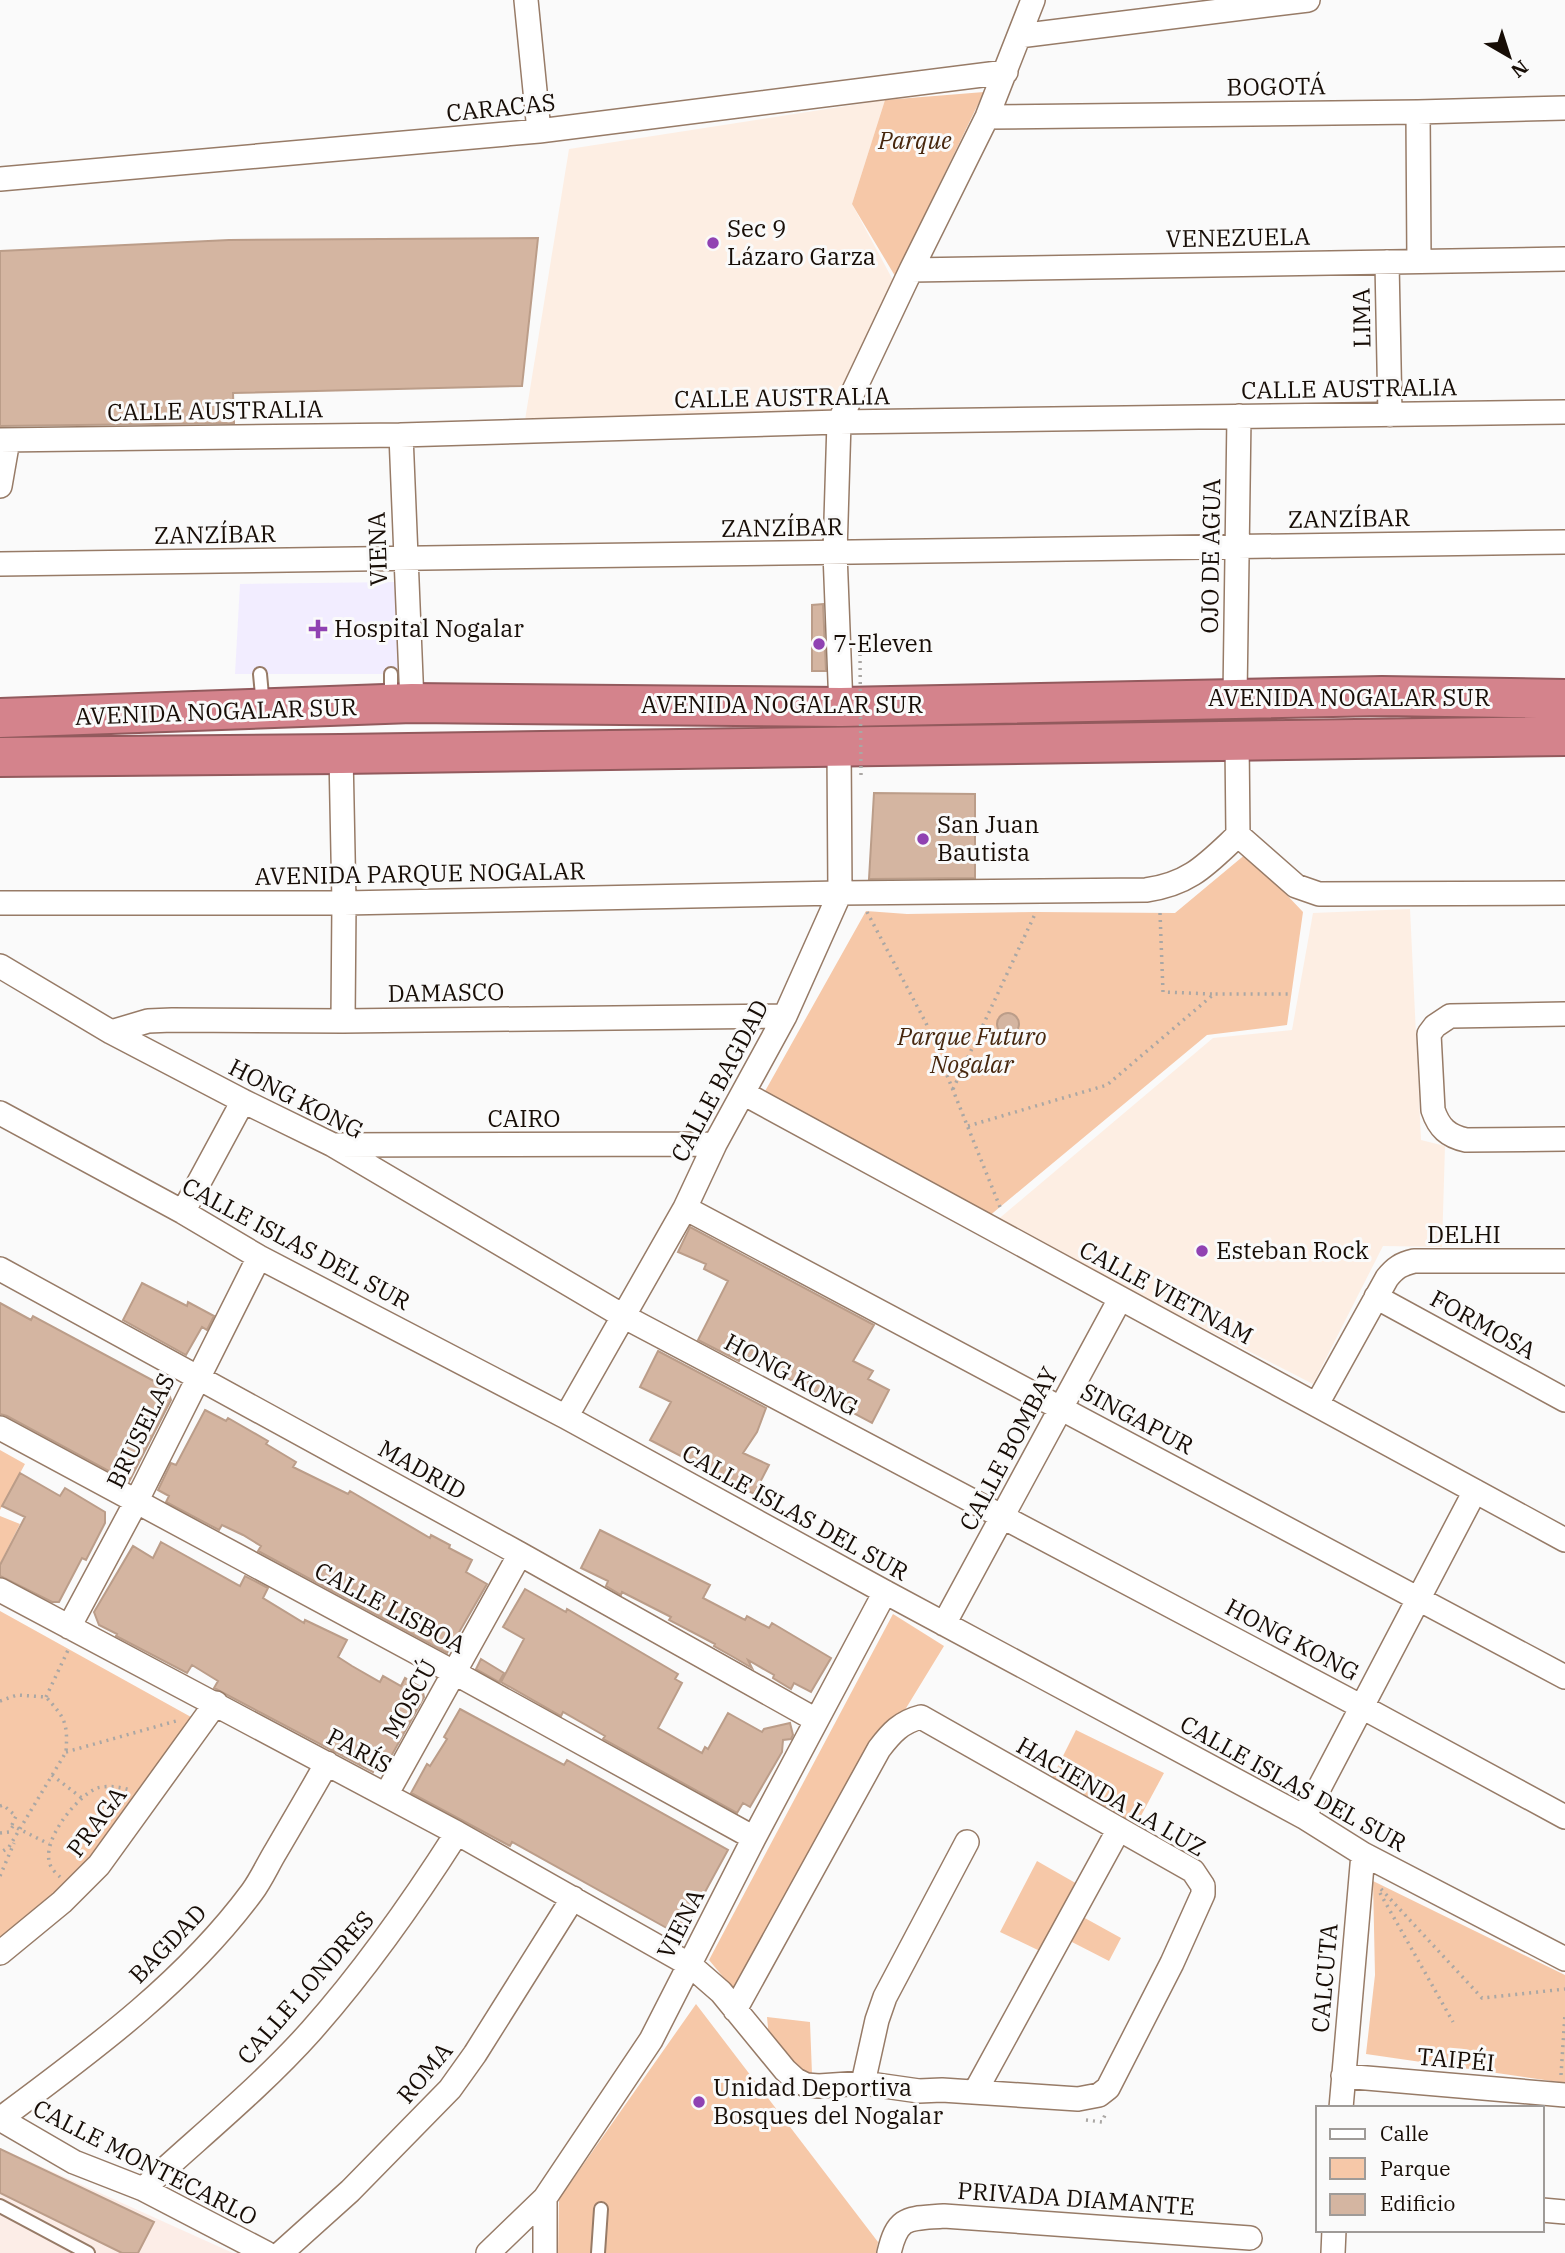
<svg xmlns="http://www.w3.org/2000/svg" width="1565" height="2253" font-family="'IBM Plex Serif',serif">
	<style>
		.built { fill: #fdeee3 }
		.industrial { fill: #fcede7 }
		.medical { fill: #f2edff }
		.green { fill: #f6c8a8 }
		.building { fill: #d4b5a1; stroke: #bb9d89; stroke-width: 2 }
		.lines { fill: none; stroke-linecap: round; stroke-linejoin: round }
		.lane-casing { stroke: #977b67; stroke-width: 16 }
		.street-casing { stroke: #977b67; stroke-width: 26 }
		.highway-casing { stroke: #925a5d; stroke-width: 42 }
		.path { stroke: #aaa7a4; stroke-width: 3.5; stroke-dasharray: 2 5; stroke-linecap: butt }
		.lane { stroke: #fff; stroke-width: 12 }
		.street { stroke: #fff; stroke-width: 23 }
		.highway { stroke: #d4838c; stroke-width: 38 }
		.path-bridge { stroke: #aaa7a4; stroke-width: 3.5; stroke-dasharray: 2 5; stroke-linecap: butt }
		.poi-dot { fill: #9042b2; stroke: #fafafa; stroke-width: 2.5 }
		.labels { text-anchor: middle; stroke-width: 6; stroke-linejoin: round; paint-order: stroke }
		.street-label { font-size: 24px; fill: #170d06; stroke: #fafafa }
		.park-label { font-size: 24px; font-style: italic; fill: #47270e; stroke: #fafafa }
		.poi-label { font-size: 24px; fill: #170d06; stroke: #fafafa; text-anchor: start }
	</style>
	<rect width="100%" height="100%" fill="#fafafa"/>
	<!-- built -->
	<path class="built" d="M885 100 852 204 894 282 833 414 525 420 569 149Z
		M1410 909 1421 1140 1445 1146 1442 1247 1383 1246 1313 1384 995 1222 1213 1038 1292 1030 1313 913Z"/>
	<!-- industrial -->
	<path class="industrial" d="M0 2148 233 2253H0Z"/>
	<!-- medical -->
	<path class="medical" d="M397 582 401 674H235L240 584Z"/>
	<!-- green -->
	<path class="green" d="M984 92 895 276 852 204 885 100Z
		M1247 853 1303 912 1287 1025 1207 1035 988 1217 764 1093 866 911 907 914 1036 912 1175 913Z
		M0 1450 25 1464 0 1510Z
		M0 1516 20 1524 0 1564Z
		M0 1611 191 1717 97 1857 0 1942Z
		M893 1614 944 1646 734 1990 709 1960Z
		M1076 1730 1164 1773 1136 1825 1052 1778Z
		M1037 1861 1079 1885 1042 1952 1000 1932Z
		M1373 1881 1565 1975V2083L1366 2054 1375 1975Z
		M1083 1917 1121 1938 1109 1961 1070 1941Z
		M696 2004 878 2242 876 2253H558L559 2199Z
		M767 2017 810 2022 812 2074 796 2075 769 2038Z"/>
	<!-- building -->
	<path class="building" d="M538 238 522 386 233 393 234 423 0 426V251L229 240Z
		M823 604 826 671H812V605Z
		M874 793 975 794V878L869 879Z
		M997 1024a11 11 0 1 1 22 0a11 11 0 1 1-22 0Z
		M690 1227 874 1325 853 1361 873 1371 868 1379 889 1390 872 1423 742 1354 739 1361 698 1340 728 1281 704 1269 706 1264 678 1252Z
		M142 1283 187 1306 188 1302 214 1316 207 1330 202 1327 186 1355 123 1320Z
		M0 1303 31 1320 33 1316 167 1388 171 1400 129 1482 7 1416 0 1414Z
		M658 1351 766 1408 757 1432 743 1453 769 1465 754 1494 729 1481 727 1484 702 1471 704 1468 650 1440 671 1402 640 1387Z
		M205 1410 226 1421 228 1418 268 1441 266 1444 296 1462 293 1467 348 1494 350 1491 430 1538 431 1535 450 1545 449 1548 472 1560 466 1572 487 1584 447 1653 258 1551 261 1546 243 1535 222 1525 219 1530 166 1502 169 1496 158 1490 171 1463 176 1465Z
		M20 1473 60 1496 65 1488 105 1512V1523L86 1560 82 1558 59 1602H52L0 1576V1565L25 1517 2 1506Z
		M600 1530 710 1585 703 1598 745 1620 747 1616 769 1628 772 1623 831 1658 811 1692 794 1683 791 1689 773 1678 774 1675 748 1660 752 1668 735 1658 714 1646 715 1644 669 1620 671 1617 622 1592 621 1595 606 1586 608 1581 581 1568Z
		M161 1542 240 1586 245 1576 268 1588 263 1598 304 1623 305 1620 347 1640 338 1657 352 1666 380 1682 383 1676 401 1686 405 1678 422 1688 424 1697 383 1771 375 1767 373 1772 214 1688 218 1681 192 1665 187 1673 116 1636 117 1634 99 1625 94 1612 133 1546 153 1558Z
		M525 1589 566 1612 567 1609 678 1674 675 1679 682 1683 658 1728 702 1753 705 1747 708 1749 728 1713 762 1732 764 1729 790 1723 793 1735 791 1739 783 1740 782 1752 750 1807 743 1803 737 1813 603 1739 605 1736 563 1712 561 1716 501 1682 524 1639 503 1627Z
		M481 1659 504 1673 499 1682 476 1669Z
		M460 1709 564 1765 567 1760 728 1850 681 1936 512 1842 510 1846 411 1793 427 1764 430 1766 447 1739 444 1737Z
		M0 2149 154 2222 138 2253H122L0 2193Z"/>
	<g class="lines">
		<!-- lane casing -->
		<g class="lane-casing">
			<path id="lane" d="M260 674 263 706
				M391 702V674
				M0 2206 88 2253
				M598 2253 601 2209"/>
		</g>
		<!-- street casing -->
		<g class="street-casing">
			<path id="street" d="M526 0 539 131
				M1019 36 1308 0
				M1418 112 1419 261
				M987 117 1418 112 1565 108
				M0 179 539 131 1006 72
				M1387 262 1390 415
				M911 270 1565 259
				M401 435 412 703
				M0 440 401 435 839 422 1565 412
				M0 486 8 440
				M0 564 1565 542
				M1235 697 1239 416
				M841 707 835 553 839 422 911 270 987 117 1033 0
				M1237 741 1238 835
				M341 754 344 903 343 1021
				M1238 835 1296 886 1319 894 1565 893
				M0 903H344L840 893 1146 890C1190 884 1207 864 1238 835
				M0 966 111 1032 243 1101 333 1145 623 1316 1362 1707 1565 1817
				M1565 1014 1450 1016 1435 1026 1429 1034 1433 1110C1439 1128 1448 1136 1466 1140L1565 1139
				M111 1032 148 1021 172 1020 343 1021 785 1016
				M743 1093 1565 1540
				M0 1113 183 1212 259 1257 566 1417 885 1592 1304 1817 1363 1854 1565 1959
				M333 1145 715 1144
				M685 1208 1565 1677
				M183 1212 243 1101
				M0 1269 520 1554 816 1720
				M1376 1297 1565 1400
				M1317 1404 1387 1278C1395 1268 1401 1264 1414 1261H1565
				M566 1417 685 1208 715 1144 785 1016 840 893 839 746
				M0 1428 455 1673 754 1838
				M0 1590 457 1833 690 1965 721 1992 785 2070 796 2080 806 2085 819 2086 863 2083 919 2091 942 2090 1078 2099 1099 2095 1108 2088 1172 1963 1203 1894V1886L1193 1871 921 1717C901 1722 891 1733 879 1749L735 2010
				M944 1624 1120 1299
				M69 1627 136 1502 259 1257
				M386 1795 520 1554
				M1304 1817 1475 1491
				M0 1953 62 1902 99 1865 216 1703
				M1343 2076 1565 2095
				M863 2083 877 2020 885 1997 967 1842
				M975 2092 1119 1829
				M1341 2108 1363 1854
				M0 2119C90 2052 184 1984 252 1892 261 1880 268 1864 276 1851 293 1822 310 1793 327 1763
				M0 2119 74 2162 143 2189 266 2253
				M143 2189C199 2137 260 2088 311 2031 366 1969 413 1902 457 1833
				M545 2198V2253
				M1542 2210 1565 2212
				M281 2253 350 2191 450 2089 475 2054 573 1898
				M488 2253 545 2198 651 2040 754 1838 885 1592
				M889 2253C898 2215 908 2219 944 2216L1250 2238
				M1333 2253 1334 2230"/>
		</g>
		<!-- highway casing -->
		<g class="highway-casing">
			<path id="highway" d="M0 718 412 703 841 707 1382 696 1565 699
				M0 757 341 754 1565 736"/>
		</g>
		<!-- path -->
		<path class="path" d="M867 912 926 1023 1000 1207
			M1160 913 1163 992 1212 994
			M953 1089 1036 912
			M968 1126 1107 1085 1214 994H1292
			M46 1697 69 1648
			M0 1701 17 1695 46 1697C65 1718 68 1723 66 1752L9 1847 0 1853
			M66 1752 176 1721
			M52 1775 83 1799
			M0 1806 3 1805 16 1816 11 1827
			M0 1833 9 1832 13 1826 49 1844
			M0 1876 14 1843
			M60 1877C57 1874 51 1869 50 1864 41 1841 76 1797 97 1788 107 1785 121 1787 130 1790
			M1381 1889 1482 1998 1565 1989
			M1380 1893 1453 2022
			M1561 2075 1565 2014
			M1086 2120 1102 2122 1105 2115"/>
		<!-- lane -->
		<use href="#lane" class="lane"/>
		<!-- street -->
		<use href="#street" class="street"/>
		<!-- highway -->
		<use href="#highway" class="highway"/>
		<!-- path-bridge -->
		<path class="path-bridge" d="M860 654 861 775"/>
	</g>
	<!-- markers -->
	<g class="poi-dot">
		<circle cx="713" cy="243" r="7"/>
		<path d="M314.5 618.5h7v7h7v7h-7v7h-7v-7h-7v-7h7z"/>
		<circle cx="819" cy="644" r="7"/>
		<circle cx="923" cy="839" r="7"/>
		<circle cx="1202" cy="1251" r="7"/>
		<circle cx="699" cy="2102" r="7"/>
	</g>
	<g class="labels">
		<!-- street labels -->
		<g class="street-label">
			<text transform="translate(1276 87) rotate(-1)" y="8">BOGOTÁ</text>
			<text transform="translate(501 108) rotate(-6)" y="8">CARACAS</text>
			<text transform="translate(1238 238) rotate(-1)" y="8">VENEZUELA</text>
			<text transform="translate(1362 318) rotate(-91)" y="8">LIMA</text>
			<text transform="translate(1349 389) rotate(-1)" y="8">CALLE AUSTRALIA</text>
			<text transform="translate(782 398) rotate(-1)" y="8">CALLE AUSTRALIA</text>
			<text transform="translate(215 411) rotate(-1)" y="8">CALLE AUSTRALIA</text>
			<text transform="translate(1349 519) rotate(-1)" y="8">ZANZÍBAR</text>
			<text transform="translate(782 528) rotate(-1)" y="8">ZANZÍBAR</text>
			<text transform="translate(215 535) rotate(-1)" y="8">ZANZÍBAR</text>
			<text transform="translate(378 549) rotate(-92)" y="8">VIENA</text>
			<text transform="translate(1211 556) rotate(-89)" y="8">OJO DE AGUA</text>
			<text x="1349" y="706">AVENIDA NOGALAR SUR</text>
			<text x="782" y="713">AVENIDA NOGALAR SUR</text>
			<text transform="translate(216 712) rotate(-2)" y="8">AVENIDA NOGALAR SUR</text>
			<text transform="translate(420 874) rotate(-1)" y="8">AVENIDA PARQUE NOGALAR</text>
			<text transform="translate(446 993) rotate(-1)" y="8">DAMASCO</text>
			<text transform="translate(720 1081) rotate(-62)" y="8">CALLE BAGDAD</text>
			<text transform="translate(296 1099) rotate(27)" y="8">HONG KONG</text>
			<text x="524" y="1127">CAIRO</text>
			<text x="1464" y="1243">DELHI</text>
			<text transform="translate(296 1244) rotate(28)" y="8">CALLE ISLAS DEL SUR</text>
			<text transform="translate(1166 1293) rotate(28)" y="8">CALLE VIETNAM</text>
			<text transform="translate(1483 1325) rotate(29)" y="8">FORMOSA</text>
			<text transform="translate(791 1375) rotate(28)" y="8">HONG KONG</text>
			<text transform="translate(1137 1419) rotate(28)" y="8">SINGAPUR</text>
			<text transform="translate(141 1431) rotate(-64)" y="8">BRUSELAS</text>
			<text transform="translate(1009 1449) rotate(-62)" y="8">CALLE BOMBAY</text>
			<text transform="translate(422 1470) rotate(29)" y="8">MADRID</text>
			<text transform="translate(795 1513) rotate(29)" y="8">CALLE ISLAS DEL SUR</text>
			<text transform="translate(390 1608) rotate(28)" y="8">CALLE LISBOA</text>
			<text transform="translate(1292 1640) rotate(28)" y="8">HONG KONG</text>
			<text transform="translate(410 1699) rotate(-61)" y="8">MOSCÚ</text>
			<text transform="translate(359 1751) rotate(28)" y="8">PARÍS</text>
			<text transform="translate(1293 1784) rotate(29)" y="8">CALLE ISLAS DEL SUR</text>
			<text transform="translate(1111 1797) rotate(30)" y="8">HACIENDA LA LUZ</text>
			<text transform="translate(97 1822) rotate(-53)" y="8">PRAGA</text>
			<text transform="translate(681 1924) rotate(-63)" y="8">VIENA</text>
			<text transform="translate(168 1944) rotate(-46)" y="8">BAGDAD</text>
			<text transform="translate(1325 1978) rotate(-85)" y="8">CALCUTA</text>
			<text transform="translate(306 1988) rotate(-49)" y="8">CALLE LONDRES</text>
			<text transform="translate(1456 2060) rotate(5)" y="8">TAIPÉI</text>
			<text transform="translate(425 2073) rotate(-50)" y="8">ROMA</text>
			<text transform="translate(145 2163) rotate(27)" y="8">CALLE MONTECARLO</text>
			<text transform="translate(1076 2199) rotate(4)" y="8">PRIVADA DIAMANTE</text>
		</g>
		<!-- park labels -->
		<g class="park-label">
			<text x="915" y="149">Parque</text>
			<text x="972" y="1045">Parque Futuro<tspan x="972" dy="28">Nogalar</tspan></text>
		</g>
		<!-- poi labels -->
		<g class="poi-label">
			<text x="727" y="237">Sec 9<tspan x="727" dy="28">Lázaro Garza</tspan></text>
			<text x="334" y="637">Hospital Nogalar</text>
			<text x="833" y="652">7-Eleven</text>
			<text x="937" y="833">San Juan<tspan x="937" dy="28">Bautista</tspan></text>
			<text x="1216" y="1259">Esteban Rock</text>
			<text x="713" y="2096">Unidad Deportiva<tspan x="713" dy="28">Bosques del Nogalar</tspan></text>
		</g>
	</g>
	<!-- legend -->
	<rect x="1316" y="2106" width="228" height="126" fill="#fafafa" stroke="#9f9b98" stroke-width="2"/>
	<rect x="1330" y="2129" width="35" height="10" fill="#ffffff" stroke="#9f9b98" stroke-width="2"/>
	<text x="1380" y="2141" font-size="21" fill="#170d06">Calle</text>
	<rect x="1330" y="2158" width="35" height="21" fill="#f6c8a8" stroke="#9f9b98" stroke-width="2"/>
	<text x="1380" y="2176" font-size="21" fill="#170d06">Parque</text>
	<rect x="1330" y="2194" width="35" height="21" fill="#d4b5a1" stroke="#9f9b98" stroke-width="2"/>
	<text x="1380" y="2211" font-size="21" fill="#170d06">Edificio</text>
	<!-- north arrow -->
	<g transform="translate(1509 56) rotate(141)" stroke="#fafafa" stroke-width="5" paint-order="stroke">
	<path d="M0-5L12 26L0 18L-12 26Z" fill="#170d06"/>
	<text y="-10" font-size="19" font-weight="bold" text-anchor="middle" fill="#170d06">N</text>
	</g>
</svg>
